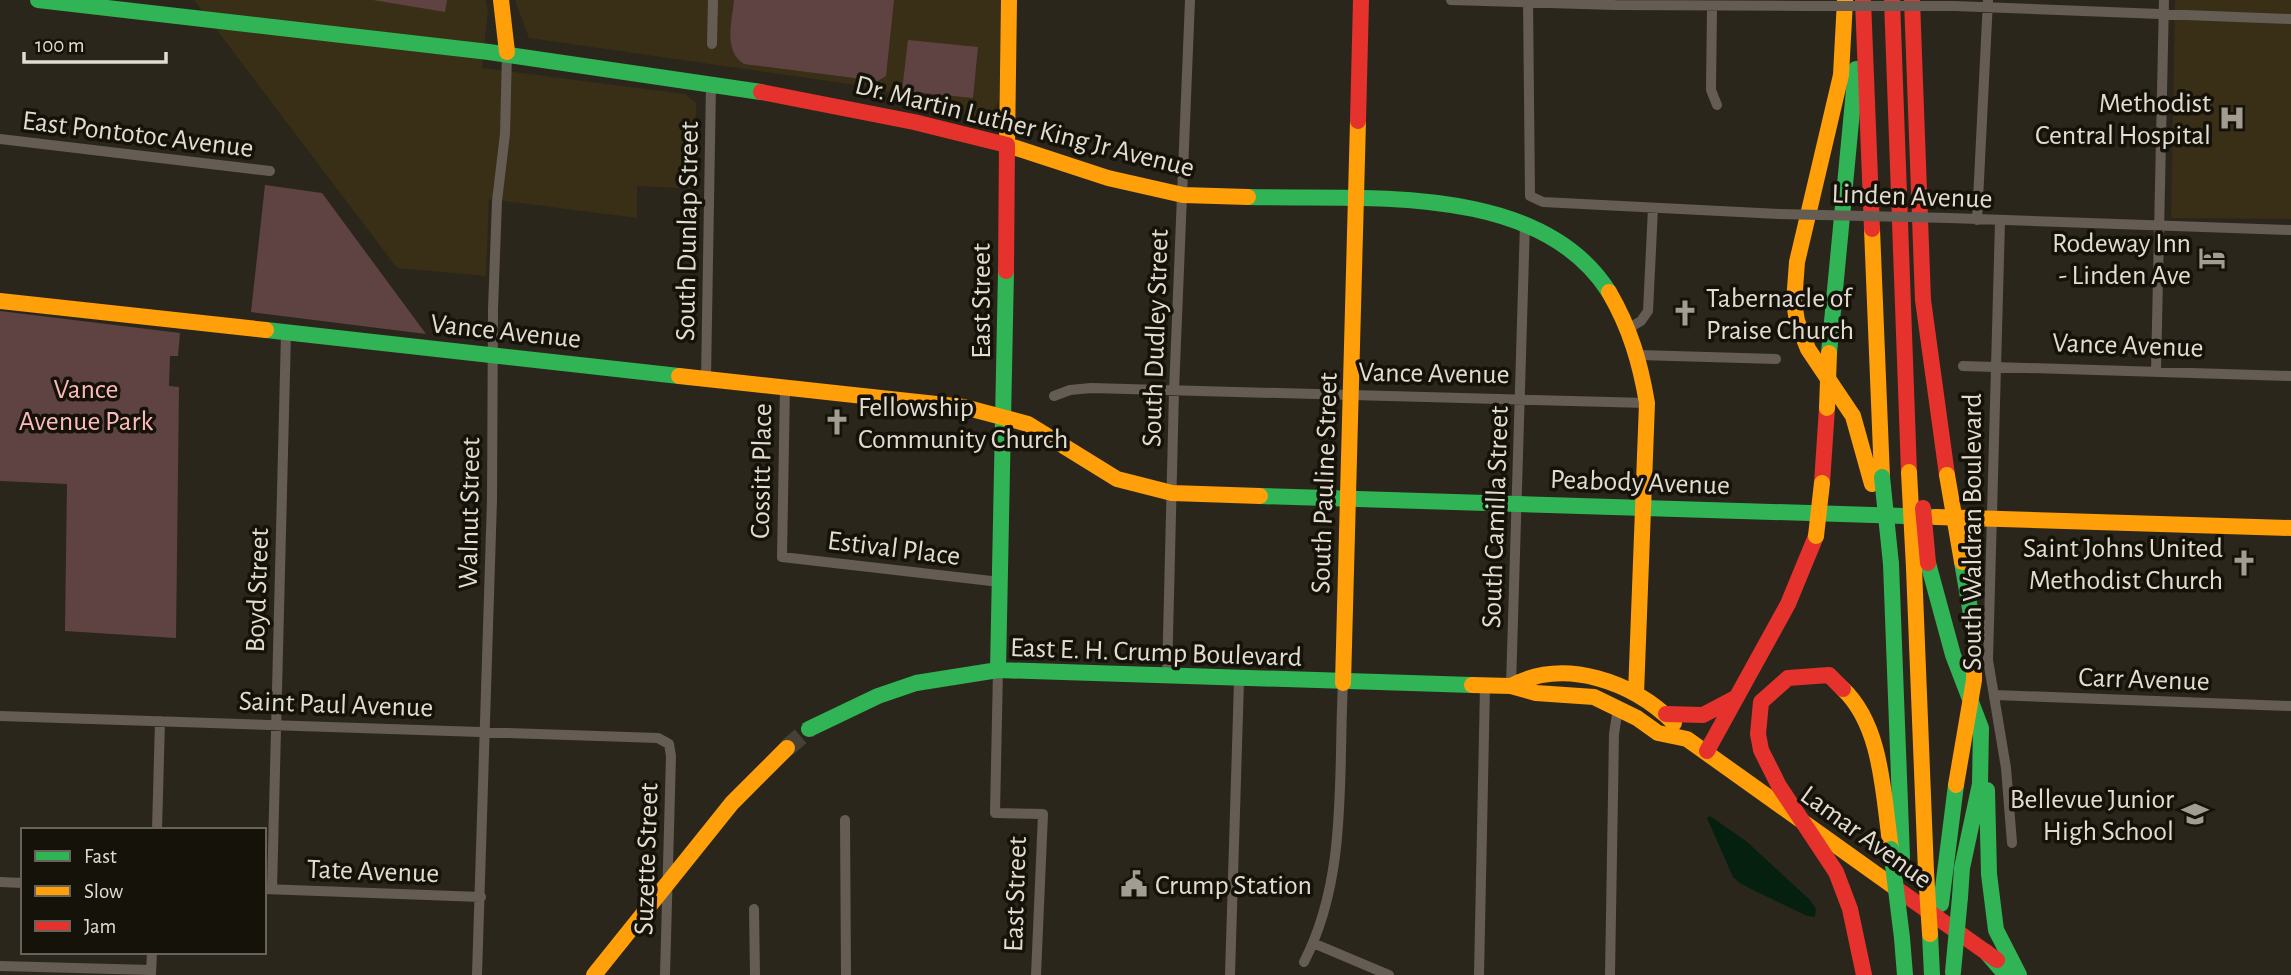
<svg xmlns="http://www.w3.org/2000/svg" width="2291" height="975" font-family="'Alegreya Sans',sans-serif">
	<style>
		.built { fill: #392e16 }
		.green { fill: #5f4342 }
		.water { fill: #062010 }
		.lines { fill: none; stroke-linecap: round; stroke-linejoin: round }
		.primary-tunnel { stroke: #464136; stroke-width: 18; stroke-dasharray: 18 9; stroke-linecap: butt }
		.street { stroke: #655c54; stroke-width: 10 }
		.fast { stroke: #30b455; stroke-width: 16 }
		.slow { stroke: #ff9f0a; stroke-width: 16 }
		.jam { stroke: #e5322d; stroke-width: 16 }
		.street-bridge { stroke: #655c54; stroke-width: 10 }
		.fast-bridge { stroke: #30b455; stroke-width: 16 }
		.slow-bridge { stroke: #ff9f0a; stroke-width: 16 }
		.jam-bridge { stroke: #e5322d; stroke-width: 16 }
		.labels { text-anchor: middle; stroke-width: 7; stroke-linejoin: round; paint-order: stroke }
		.poi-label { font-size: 28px; fill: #e2dcd1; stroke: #151209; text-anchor: end }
		.street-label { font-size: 28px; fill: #e2dcd1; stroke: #151209 }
		.park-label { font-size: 28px; fill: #fdbabb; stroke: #151209 }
	</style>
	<rect width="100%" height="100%" fill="#2b261b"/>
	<!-- built -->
	<path class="built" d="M194 0H485L488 9 482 68 685 94 696 103 695 189 637 186V218L489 199 486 276 397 268Z
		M515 0H1002L999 102 987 119 870 87 529 38Z
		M2175 0H2291V219L2171 218Z"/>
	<!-- green -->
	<path class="green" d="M373 0H447L445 12Z
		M734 0H894L886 76 878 81 744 64C723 51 732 22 734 0Z
		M908 40 978 47 973 98 902 91Z
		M265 185 322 193 426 334 251 312Z
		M0 311 180 333 178 356H170L169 386 179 387 176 638 65 631 67 484 0 481Z"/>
	<!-- water -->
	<path class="water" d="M1710 816 1746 841 1810 900 1816 909 1815 917 1807 916 1741 884 1733 877 1707 818Z"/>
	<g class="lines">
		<!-- primary-tunnel -->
		<path class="primary-tunnel" d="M787 748 809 729"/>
		<!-- street -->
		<path class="street" d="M1451 0 1615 5 1808 6
			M1528 0 1530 196 1543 202 1779 214
			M1954 6 2291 19
			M1712 7 1711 90 1717 105
			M712 44 713 0
			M0 139 270 171
			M1949 218 2291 230
			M1977 220 1988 0
			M2000 221 1988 660 2006 768 2012 843
			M1629 328 1641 321 1648 311 1653 208
			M1639 355 1776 359
			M1963 366 2291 376
			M2156 371 2164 0
			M706 378 711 84
			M785 386 782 557 1000 582
			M1054 396 1070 390 1091 388 1647 403
			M998 670 995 813 1043 814 1036 975
			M1167 677 1174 391 1190 0
			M1511 686 1525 223
			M1995 695 2291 706
			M0 716 658 738 669 744 671 756 665 975
			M845 820 846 975
			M157 830 160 721
			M0 882 23 883
			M264 889 481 897
			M272 889 286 333
			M754 909 755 975
			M1313 943 1389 975
			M1304 962C1348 877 1338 776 1343 683
			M0 966 151 970
			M151 974 152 952
			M477 975 492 500 493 309 497 201 505 134 507 52
			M1230 975 1239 681
			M1479 975 1485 686
			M1610 975 1614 734 1618 708"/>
		<!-- fast -->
		<path class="fast" d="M38 0 489 52 761 92
			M1248 197C1362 200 1539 181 1609 292
			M266 330 679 376
			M1829 353 1856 69
			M1260 496 1936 517
			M1962 562 1974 632
			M1928 563 1953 655 1981 728 1980 784 1962 868 1960 897
			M1891 564 1902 857
			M998 670 1006 271
			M809 729 878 696 916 683 998 670 1472 685
			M1987 790 1989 874 1996 930 2019 975
			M1941 904 1956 785
			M1930 934 1932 975
			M1902 938 1905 975
			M1986 952 2006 975"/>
		<!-- slow -->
		<path class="slow" d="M501 0 507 52
			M1009 0 1007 145 1108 178 1183 195 1248 197
			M1845 0 1841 75 1797 262 1794 302 1797 321 1808 349 1853 416 1872 484
			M1872 229 1882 477
			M1609 292C1630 328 1640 362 1647 403L1636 694
			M0 301 266 330
			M679 376 964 407 1028 424 1117 479 1172 493 1260 496
			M1936 517 2291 528
			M1914 568 1926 872
			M1343 683 1358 121
			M1472 685 1511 686 1536 693 1594 697 1637 718 1658 733 1687 739 1897 889
			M1511 686C1565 657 1633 682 1674 723
			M1843 689C1883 727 1883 797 1891 849
			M594 975 732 803 787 748"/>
		<!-- jam -->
		<path class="jam" d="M1863 0 1872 229
			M1892 0 1909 472
			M1912 0 1923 300 1947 475
			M761 92 914 122 1007 145 1006 271
			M1358 121 1361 0
			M1822 483 1827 408
			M1843 689 1829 675 1788 678 1761 702 1758 734 1761 750 1779 786 1836 872 1850 909 1864 975
			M1666 714 1703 715 1737 697
			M1707 751 1788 604 1816 536
			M1897 889 1997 960"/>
		<!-- street-bridge -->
		<path class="street-bridge" d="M1808 6H1954
			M1779 214 1949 218"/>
		<!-- fast-bridge -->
		<path class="fast-bridge" d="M1882 477 1891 564
			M1891 849 1902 938
			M1953 972 1960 897"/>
		<!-- slow-bridge -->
		<path class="slow-bridge" d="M1827 408 1829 353
			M1909 472 1914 568
			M1947 475 1962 562
			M1816 536 1822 483
			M1956 785 1974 680V632
			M1926 872 1930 934"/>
		<!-- jam-bridge -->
		<path class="jam-bridge" d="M1923 508 1928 563"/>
	</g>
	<!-- icons -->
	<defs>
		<g id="hospital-bare" transform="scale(2.1)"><path d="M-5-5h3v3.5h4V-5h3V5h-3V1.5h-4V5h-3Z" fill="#a29c91" stroke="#151209" stroke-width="2.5" paint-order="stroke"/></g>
		<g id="hotel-bare" transform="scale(2.1)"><path d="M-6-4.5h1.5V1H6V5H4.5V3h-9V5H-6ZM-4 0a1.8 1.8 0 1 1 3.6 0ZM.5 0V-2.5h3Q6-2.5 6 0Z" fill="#a29c91" stroke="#151209" stroke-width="2.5" paint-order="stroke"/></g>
		<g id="church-bare" transform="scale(2.1)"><path d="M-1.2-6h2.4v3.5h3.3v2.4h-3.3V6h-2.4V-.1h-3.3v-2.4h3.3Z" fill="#a29c91" stroke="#151209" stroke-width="2.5" paint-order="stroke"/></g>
		<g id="school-bare" transform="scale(2.1)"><path d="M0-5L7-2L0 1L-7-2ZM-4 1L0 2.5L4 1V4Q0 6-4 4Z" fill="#a29c91" stroke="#151209" stroke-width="2.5" paint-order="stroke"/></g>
		<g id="civic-bare" transform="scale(2.1)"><path d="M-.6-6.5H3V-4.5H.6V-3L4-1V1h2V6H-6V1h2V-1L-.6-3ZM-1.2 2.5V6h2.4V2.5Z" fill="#a29c91" stroke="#151209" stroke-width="2.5" paint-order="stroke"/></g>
	</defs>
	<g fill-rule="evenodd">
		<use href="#hospital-bare" x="2232" y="118"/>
		<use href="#hotel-bare" x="2212" y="258"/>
		<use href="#church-bare" x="1685" y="313"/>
		<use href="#church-bare" x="837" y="422"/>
		<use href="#church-bare" x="2244" y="563"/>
		<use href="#school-bare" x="2195" y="814"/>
		<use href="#civic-bare" x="1134" y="884"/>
	</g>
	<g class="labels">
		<!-- poi labels -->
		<g class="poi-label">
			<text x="2211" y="112">Methodist<tspan x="2211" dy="32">Central Hospital</tspan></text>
			<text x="2191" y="252">Rodeway Inn<tspan x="2191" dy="32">- Linden Ave</tspan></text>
			<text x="1706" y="307" text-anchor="start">Tabernacle of<tspan x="1706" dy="32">Praise Church</tspan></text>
			<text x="858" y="416" text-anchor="start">Fellowship<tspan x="858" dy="32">Community Church</tspan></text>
			<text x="2223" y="557">Saint Johns United<tspan x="2223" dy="32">Methodist Church</tspan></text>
			<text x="2174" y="808">Bellevue Junior<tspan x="2174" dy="32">High School</tspan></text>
			<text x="1155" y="894" text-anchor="start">Crump Station</text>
		</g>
		<!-- street labels -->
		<g class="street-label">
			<text transform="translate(1025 125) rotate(14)" y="10">Dr. Martin Luther King Jr Avenue</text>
			<text transform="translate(138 133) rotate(7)" y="10">East Pontotoc Avenue</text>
			<text transform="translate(1912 195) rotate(2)" y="10">Linden Avenue</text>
			<text transform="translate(686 231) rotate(-89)" y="10">South Dunlap Street</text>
			<text transform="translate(980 301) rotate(-90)" y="10">East Street</text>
			<text transform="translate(506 330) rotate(6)" y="10">Vance Avenue</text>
			<text transform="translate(1154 338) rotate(-88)" y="10">South Dudley Street</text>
			<text transform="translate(2128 344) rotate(2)" y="10">Vance Avenue</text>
			<text transform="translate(1434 372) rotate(1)" y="10">Vance Avenue</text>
			<text transform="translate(760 471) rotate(-89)" y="10">Cossitt Place</text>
			<text transform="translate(1640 481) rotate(2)" y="10">Peabody Avenue</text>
			<text transform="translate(1323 483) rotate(-88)" y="10">South Pauline Street</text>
			<text transform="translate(468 513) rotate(-89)" y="10">Walnut Street</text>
			<text transform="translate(1494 517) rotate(-88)" y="10">South Camilla Street</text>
			<text transform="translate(1971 532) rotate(-90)" y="10">South Waldran Boulevard</text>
			<text transform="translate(894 547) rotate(7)" y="10">Estival Place</text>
			<text transform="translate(256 590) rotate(-88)" y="10">Boyd Street</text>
			<text transform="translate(1156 651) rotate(2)" y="10">East E. H. Crump Boulevard</text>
			<text transform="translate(2144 678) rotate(2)" y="10">Carr Avenue</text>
			<text transform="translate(336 703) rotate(2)" y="10">Saint Paul Avenue</text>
			<text transform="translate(1867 836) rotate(36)" y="10">Lamar Avenue</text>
			<text transform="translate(645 859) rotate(-88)" y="10">Suzette Street</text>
			<text transform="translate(373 870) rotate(2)" y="10">Tate Avenue</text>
			<text transform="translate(1014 894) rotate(-88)" y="10">East Street</text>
		</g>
		<!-- park labels -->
		<g class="park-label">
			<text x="86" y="398">Vance<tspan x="86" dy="32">Avenue Park</tspan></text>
		</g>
	</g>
	<!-- legend -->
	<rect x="21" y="828" width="245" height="126" fill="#151209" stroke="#676359" stroke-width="2"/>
	<rect x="35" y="851" width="35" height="10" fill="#30b455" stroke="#676359" stroke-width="2"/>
	<text x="84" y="863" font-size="21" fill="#e2dcd1">Fast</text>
	<rect x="35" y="886" width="35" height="10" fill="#ff9f0a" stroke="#676359" stroke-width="2"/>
	<text x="84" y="898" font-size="21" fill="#e2dcd1">Slow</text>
	<rect x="35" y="921" width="35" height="10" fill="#e5322d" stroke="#676359" stroke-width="2"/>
	<text x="84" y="933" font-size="21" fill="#e2dcd1">Jam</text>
	<!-- scale -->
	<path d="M24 52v10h142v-10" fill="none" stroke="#e2dcd1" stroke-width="3.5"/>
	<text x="35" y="52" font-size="21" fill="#e2dcd1" stroke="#151209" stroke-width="5" paint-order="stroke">100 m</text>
</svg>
